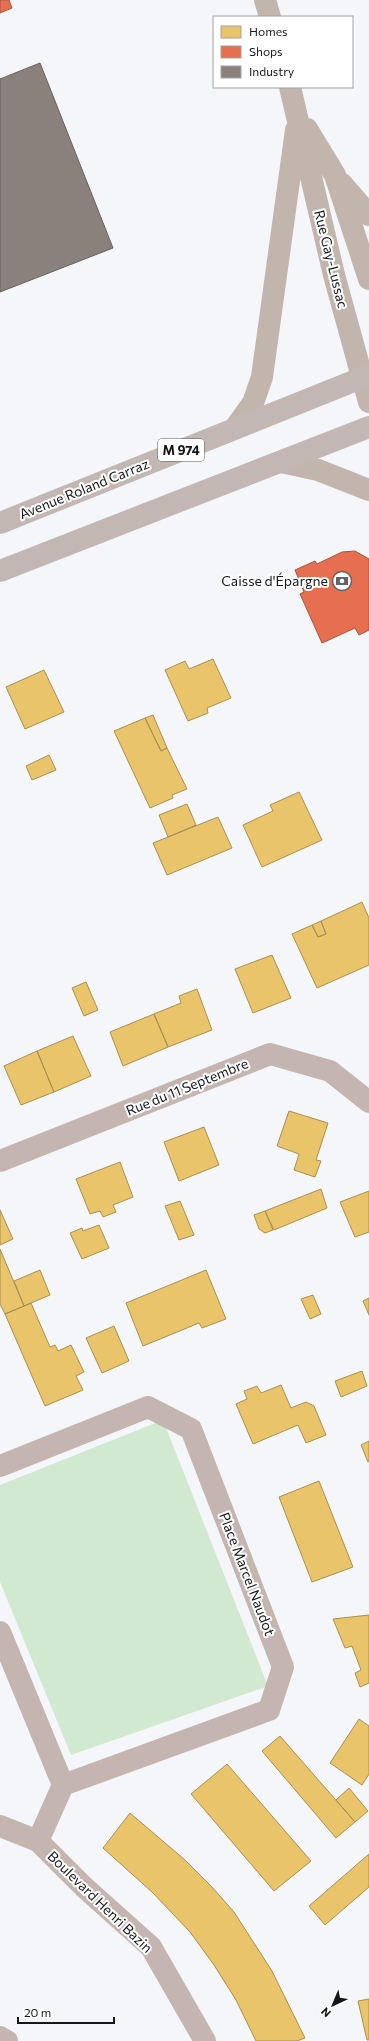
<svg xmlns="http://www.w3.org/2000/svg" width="369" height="2041" font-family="Commissioner,sans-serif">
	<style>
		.green { fill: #d1e9d1 }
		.homes { fill: #e9c46a; stroke: #a99051 }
		.shops { fill: #e76f51; stroke: #a85440 }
		.industry { fill: #8a817c; stroke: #67615e }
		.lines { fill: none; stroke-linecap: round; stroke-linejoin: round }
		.minor { stroke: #c4b5b0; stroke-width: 22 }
		.secondary { stroke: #c1b5ae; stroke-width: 22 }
		.primary { stroke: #c2b7b3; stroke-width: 22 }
		.labels { text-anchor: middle; stroke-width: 4; stroke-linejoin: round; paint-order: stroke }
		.shield { fill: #fff; stroke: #5a5c5d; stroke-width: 1 }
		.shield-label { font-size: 13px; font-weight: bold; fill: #141618 }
		.street-label { font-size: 14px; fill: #141618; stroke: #fff }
		.poi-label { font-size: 14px; fill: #141618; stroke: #fff; text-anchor: end }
	</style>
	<rect width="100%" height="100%" fill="#f4f6f9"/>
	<!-- green -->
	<path class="green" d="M163 1420 268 1686 71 1755 0 1582V1485Z"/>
	<!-- homes -->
	<path class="homes" d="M213 659 231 698 207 708 208 713 188 721 165 670 185 661 189 669Z
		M44 670 64 712 25 729 6 687Z
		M153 715 167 748 161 751 145 718Z
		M145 718 161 751 167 748 187 789 172 795 173 798 150 808 114 731Z
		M49 755 56 770 32 780 26 766Z
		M299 792 322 840 262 867 243 825 273 811 270 805Z
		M187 804 196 825 168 837 159 815Z
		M218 817 232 848 167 875 153 843Z
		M362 902 369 918V965L317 988 292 934 312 925 318 937 326 934 321 921Z
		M321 921 326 934 318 937 312 925Z
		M272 955 291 998 253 1013 235 969Z
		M86 982 98 1010 84 1016 72 988Z
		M197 989 212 1030 168 1047 154 1014 181 1003 179 996Z
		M154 1014 168 1047 123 1066 110 1032Z
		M73 1036 91 1076 54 1092 37 1051Z
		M37 1051 54 1092 21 1105 4 1066Z
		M289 1111 328 1123 316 1160 321 1161 315 1177 294 1170 299 1154 277 1146Z
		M204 1127 219 1165 179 1181 164 1142Z
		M120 1162 133 1197 113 1205 116 1212 103 1217 100 1211 90 1214 76 1179Z
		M321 1189 327 1208 274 1230 265 1211Z
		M369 1191V1232L355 1237 340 1202Z
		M180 1201 194 1235 179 1240 165 1206Z
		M0 1210 13 1239 0 1245Z
		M265 1211 273 1230 265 1233 259 1229 254 1215Z
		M99 1225 109 1248 82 1259 70 1233 82 1228 83 1231Z
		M0 1249 24 1306 5 1314 0 1304Z
		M40 1270 50 1295 24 1306 14 1281Z
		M206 1270 226 1319 202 1328 199 1323 143 1346 126 1303Z
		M313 1295 321 1314 310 1319 301 1299Z
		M369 1298V1315L363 1301Z
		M31 1303 50 1347 55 1345 58 1351 71 1345 84 1372 76 1376 83 1390 45 1406 5 1314Z
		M114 1326 129 1361 102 1373 86 1338Z
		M362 1371 367 1386 341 1397 335 1381Z
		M281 1385 291 1408 306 1402 314 1406 326 1435 306 1443 298 1425 253 1444 236 1404 247 1399 244 1391 257 1386 261 1393Z
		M369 1441V1461L368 1462 361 1445Z
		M319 1481 353 1567 312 1582 279 1497Z
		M369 1615V1683L360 1687 355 1673 361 1670 352 1646 345 1648 333 1619Z
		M359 1719 369 1726V1774L362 1785 330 1763Z
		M280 1736 355 1822 336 1838 262 1751Z
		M227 1764 311 1861 274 1891 191 1794Z
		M349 1788 368 1811 355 1822 336 1800Z
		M130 1813 185 1860 212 1887 234 1912 272 1971 305 2038 297 2041H256L236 2000 214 1965 190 1932 153 1893 103 1848Z
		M369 1854V1887L325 1925 309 1906Z
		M369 1999V2040H367L358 2001Z"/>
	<!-- shops -->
	<path class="shops" d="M0 0H9L12 8 0 13Z
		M355 551 369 559V630L359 635 355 628 322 643 300 594 304 592 295 570 315 561 317 564 342 552Z"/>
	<!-- industry -->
	<path class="industry" d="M40 63 113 248 0 292V79Z"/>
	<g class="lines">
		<!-- minor -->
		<path class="minor" d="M0 1161 270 1054 330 1071 369 1102
			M0 1466 148 1407 191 1429 283 1667 269 1710 63 1785 0 1632
			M0 1826 38 1841 84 1887 151 1947 205 2041
			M38 1841 63 1785
			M0 2037 7 2041"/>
		<!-- secondary -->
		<path class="secondary" d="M265 0 270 17
			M290 87 334 275 369 402
			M307 129 335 175 369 279
			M342 184 369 215
			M235 428 253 403 262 377 296 130
			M281 462 318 470 369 490"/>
		<!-- primary -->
		<path class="primary" d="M0 523 369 375
			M0 571 369 427"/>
	</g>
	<!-- icons -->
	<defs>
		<g id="bank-ring" transform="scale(1)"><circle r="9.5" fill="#fff" stroke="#626467" stroke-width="1.5"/><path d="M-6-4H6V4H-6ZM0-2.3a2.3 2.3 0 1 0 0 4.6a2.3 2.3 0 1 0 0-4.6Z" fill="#626467"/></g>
	</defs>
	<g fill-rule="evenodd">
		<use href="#bank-ring" x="342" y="581"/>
	</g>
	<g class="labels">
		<!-- shield labels -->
		<rect class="shield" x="158" y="439" width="46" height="22" rx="3"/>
		<g class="shield-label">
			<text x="181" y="455">M 974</text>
		</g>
		<!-- street labels -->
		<g class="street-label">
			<text transform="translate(331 259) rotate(76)" y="5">Rue Gay-Lussac</text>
			<text transform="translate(84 489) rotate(-22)" y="5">Avenue Roland Carraz</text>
			<text transform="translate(187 1087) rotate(-22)" y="5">Rue du 11 Septembre</text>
			<text transform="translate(247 1574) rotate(69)" y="5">Place Marcel Naudot</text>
			<text transform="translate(100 1902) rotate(44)" y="5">Boulevard Henri Bazin</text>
		</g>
		<!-- poi labels -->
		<g class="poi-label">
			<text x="328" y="586">Caisse d'Épargne</text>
		</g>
	</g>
	<!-- legend -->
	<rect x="213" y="16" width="140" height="72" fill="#ffffff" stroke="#a1a2a3"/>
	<rect x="221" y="26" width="20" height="12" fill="#e9c46a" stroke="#a1a2a3"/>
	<text x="249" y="36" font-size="12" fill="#141618">Homes</text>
	<rect x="221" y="46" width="20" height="12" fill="#e76f51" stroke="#a1a2a3"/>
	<text x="249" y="56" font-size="12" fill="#141618">Shops</text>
	<rect x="221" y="66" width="20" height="12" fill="#8a817c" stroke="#a1a2a3"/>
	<text x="249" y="76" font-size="12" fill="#141618">Industry</text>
	<!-- north arrow -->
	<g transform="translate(333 2005) rotate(224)" stroke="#ffffff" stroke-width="3" paint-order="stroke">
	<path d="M0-3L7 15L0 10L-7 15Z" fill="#141618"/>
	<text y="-6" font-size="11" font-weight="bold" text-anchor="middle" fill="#141618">N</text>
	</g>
	<!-- scale -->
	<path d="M18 2017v6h96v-6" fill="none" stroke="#141618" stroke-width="2"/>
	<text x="24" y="2017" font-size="12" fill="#141618" stroke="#ffffff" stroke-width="3" paint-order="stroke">20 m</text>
</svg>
